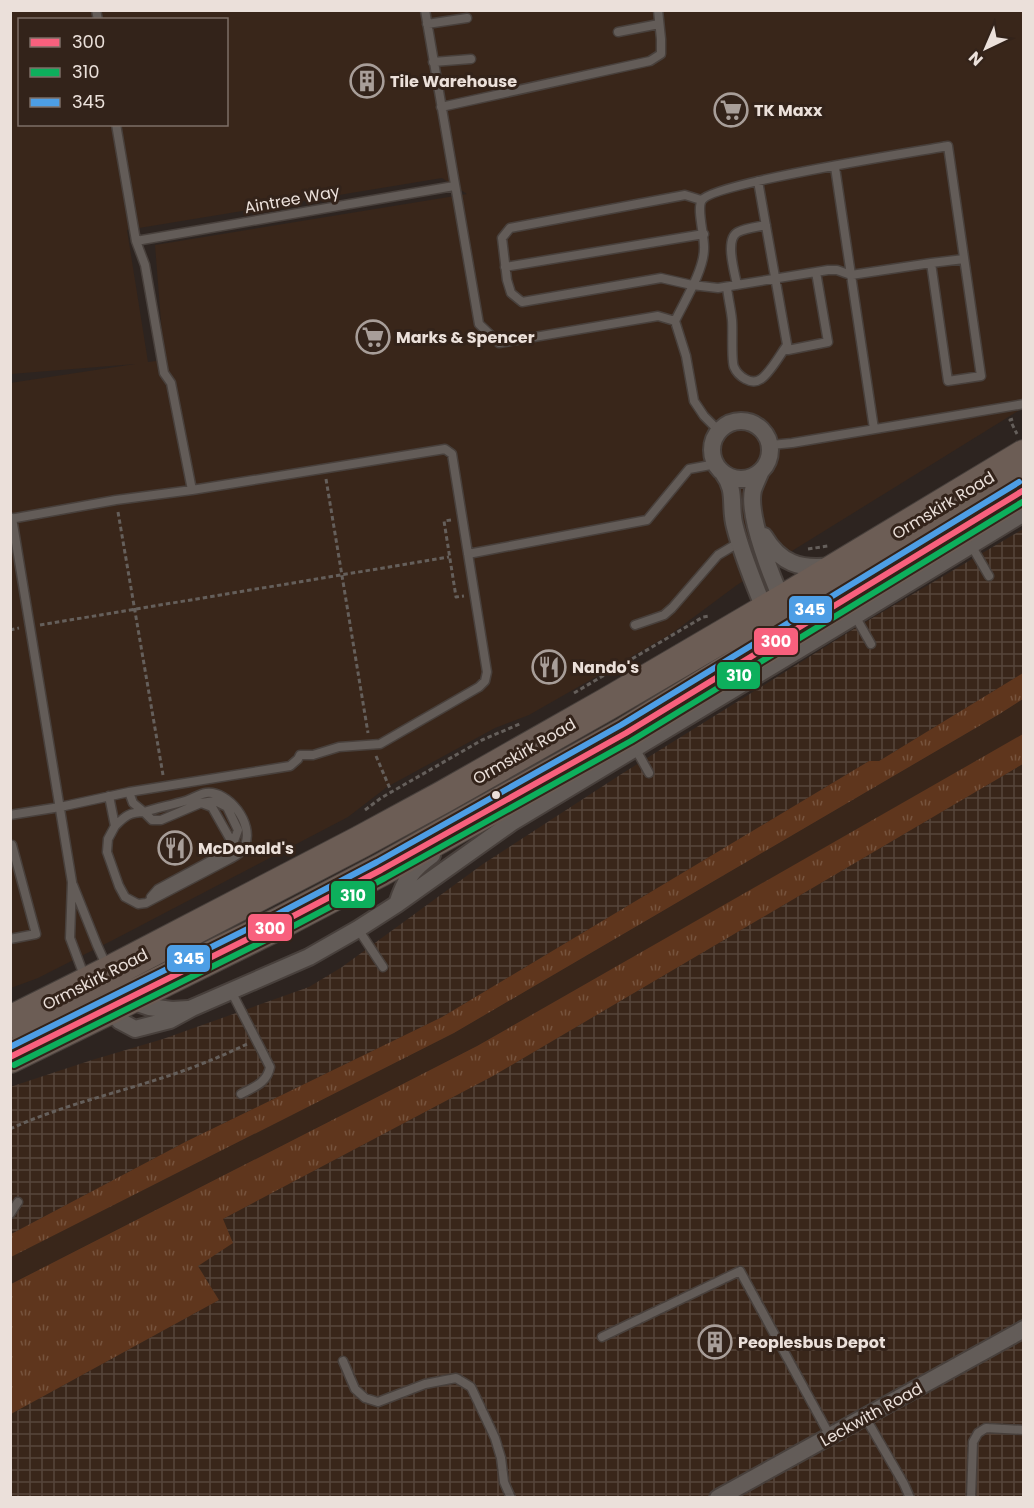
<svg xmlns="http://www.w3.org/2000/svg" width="1034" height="1508" font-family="Poppins,sans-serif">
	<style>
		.built { fill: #39261a; fill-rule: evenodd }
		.industrial { fill: url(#industrial-grid) }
		.grass { fill: url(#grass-tufts) }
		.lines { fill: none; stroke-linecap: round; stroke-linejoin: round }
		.lane-casing { stroke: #48403c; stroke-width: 11 }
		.street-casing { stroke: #48403c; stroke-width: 20 }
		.highway-casing { stroke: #48403c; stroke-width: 34 }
		.path { stroke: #655f5b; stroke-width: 3; stroke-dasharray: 4.5 3; stroke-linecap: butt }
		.lane { stroke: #635c58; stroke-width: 8 }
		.street { stroke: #635c58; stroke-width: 16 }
		.highway { stroke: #6c5d55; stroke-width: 32 }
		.bus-1-casing { stroke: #33231a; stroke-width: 10 }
		.bus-2-casing { stroke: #33231a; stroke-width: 10 }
		.bus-3-casing { stroke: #33231a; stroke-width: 10 }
		.bus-1 { stroke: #f8607d; stroke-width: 6 }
		.bus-2 { stroke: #0daf5c; stroke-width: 6 }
		.bus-3 { stroke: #4d9ee5; stroke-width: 6 }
		.bus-dot { fill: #ebe0da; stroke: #33231a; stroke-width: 2 }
		.labels { text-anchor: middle; stroke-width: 6; stroke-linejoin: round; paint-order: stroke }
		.poi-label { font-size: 16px; font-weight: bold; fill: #ebe0da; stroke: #33231a; text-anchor: start }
		.street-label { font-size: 16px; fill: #ebe0da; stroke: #33231a }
		.line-badge { stroke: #33231a; stroke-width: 2 }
		.badge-label { font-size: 16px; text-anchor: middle; font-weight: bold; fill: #fff }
	</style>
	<defs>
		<pattern id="industrial-grid" width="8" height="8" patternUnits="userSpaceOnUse" patternTransform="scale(1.5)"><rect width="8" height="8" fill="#39261a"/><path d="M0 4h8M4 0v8" fill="none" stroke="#56453b"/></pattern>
		<pattern id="grass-tufts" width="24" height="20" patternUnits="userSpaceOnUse" patternTransform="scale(1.5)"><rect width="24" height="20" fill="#5f361d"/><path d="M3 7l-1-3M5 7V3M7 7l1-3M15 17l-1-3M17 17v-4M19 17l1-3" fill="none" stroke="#76533d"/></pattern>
	</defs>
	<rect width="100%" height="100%" fill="#2d2420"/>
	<!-- built -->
	<path class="built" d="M11 11H1023V408L737 585 671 634 529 715 495 728 387 787 348 817 115 939 38 978 11 988 10 383 135 364 11 374ZM20 20H226V124H20ZM442 178 467 194 155 245 164 360 148 362 127 230Z
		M1023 699V734L1009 743 477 1046 11 1284 10 1257 454 1033 998 715Z"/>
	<!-- industrial -->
	<path class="industrial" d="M1023 529V673L879 761H869L442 1017 187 1141 11 1234 10 1087 92 1060 163 1039 309 987 342 967 483 864 623 773 857 627Z
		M1023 764V1497L11 1498V1414L219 1300 198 1266 223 1219 493 1076Z"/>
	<!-- grass -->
	<path class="grass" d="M1023 673V699L998 715 454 1033 11 1257V1234L187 1141 442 1017 869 761H879Z
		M1023 734V764L493 1076 223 1219 233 1243 198 1266 219 1300 11 1414V1284L477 1046Z"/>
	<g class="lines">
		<!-- lane casing -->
		<g class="lane-casing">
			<path id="lane" d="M96 10 98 20
				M425 10 479 324 499 343 658 316 675 321 686 356 694 401 704 416 719 431
				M427 24 467 18
				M618 32 659 24
				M433 62 471 59
				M441 107 650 61 661 54V39L658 10
				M116 124 136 241 145 265 164 373 171 383 192 490
				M758 181 788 350 828 342 816 272
				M701 200 685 195 510 228 502 238 507 280 511 293 522 302 661 278 692 285 718 288 828 270H837L851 275 835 167
				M136 241 454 186
				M931 263 964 259
				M505 267 704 234
				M737 285C735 273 724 239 738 232 746 228 757 227 766 225
				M727 287C728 298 731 309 732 320 733 330 731 360 734 367 738 376 751 386 761 379 770 373 780 355 787 345
				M675 321C684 302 704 270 704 249 705 237 696 208 702 200 714 183 915 152 948 146L981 376 948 381 931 263 851 275 874 429
				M771 445 792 443 1024 404
				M12 518 72 882 70 938 85 978
				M10 519 116 500 192 490 445 449 452 454 487 672 485 681 479 687 380 744 339 747 313 755H300L298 759 290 766 129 792 60 807 10 815
				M971 545 989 576
				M468 554 647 520 689 469 716 464
				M855 616 871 644
				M635 625 664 615 672 608 718 555 740 542
				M635 748 649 773
				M109 796 115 826 108 839 107 852 119 886 125 897 138 904 146 903 228 860C235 856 242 853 245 845 254 824 229 790 206 793 199 794 192 799 185 801 171 805 157 808 144 812L133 803 129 792
				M204 804 212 807 233 844
				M115 826C125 816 130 812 144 812L152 820H161L201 803 215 801 227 807 238 830 233 844 225 853 158 889 151 897
				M10 846 12 845 36 934 10 939
				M73 885 97 945 107 967
				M358 929 383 967
				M231 991 270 1067C267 1083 254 1087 241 1094
				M10 1214 18 1202
				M602 1337 740 1271 830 1436
				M343 1361 355 1389 365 1398 378 1402 425 1384 456 1378 471 1387 495 1438 501 1458 504 1482 511 1498
				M865 1417 904 1484 910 1498
				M971 1498 973 1442 978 1433 986 1428 1024 1430"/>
		</g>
		<!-- street casing -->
		<g class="street-casing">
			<path id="street" d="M712 450a29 29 0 1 1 58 0a29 29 0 1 1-58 0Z
				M723 473C737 491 729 506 735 527 742 555 754 583 765 611L771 615
				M760 473C758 478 755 484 753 490 747 516 773 581 785 606
				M764 536C780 563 800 570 831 566
				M397 904C405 880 411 870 432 855
				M108 1009 120 1021 135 1029 170 1020 192 1008 309 957 358 929 397 904 511 823 855 616 1024 513
				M65 1012 97 996 131 997 140 1004 149 1007 172 1010 188 1009
				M718 1498 1024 1329"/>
		</g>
		<!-- highway casing -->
		<g class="highway-casing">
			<path id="highway" d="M10 1022 110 972 360 842 443 797 607 704 783 601 1024 456
				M10 1057 108 1009 131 997 282 922 381 870 626 733 1024 490"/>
		</g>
		<!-- path -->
		<path class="path" d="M1013 419 1010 420 1017 434
			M326 479 368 733
			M118 512 163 775
			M451 520 444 521 456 597 464 596
			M808 549 828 546
			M40 625 449 557
			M10 630 19 628
			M574 693 703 617 709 616
			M376 756 391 791
			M365 810 381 798 482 740 522 723
			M10 1129C60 1106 113 1094 165 1077 193 1068 220 1057 247 1044"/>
		<!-- lane -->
		<use href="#lane" class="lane"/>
		<!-- street -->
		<use href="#street" class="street"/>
		<!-- highway -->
		<use href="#highway" class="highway"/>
		<!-- bus-1 casing -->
		<g class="bus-1-casing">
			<path id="bus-1" d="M10 1057 282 922 381 870 626 733 1024 490"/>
		</g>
		<!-- bus-2 casing -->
		<g class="bus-2-casing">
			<path id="bus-2" d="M14 1065 286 930 385 878 631 741 1024 501"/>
		</g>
		<!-- bus-3 casing -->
		<g class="bus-3-casing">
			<path id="bus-3" d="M10 1047 278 914 377 862 621 725 1019 482"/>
		</g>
		<!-- bus-1 -->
		<use href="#bus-1" class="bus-1"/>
		<!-- bus-2 -->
		<use href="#bus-2" class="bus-2"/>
		<!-- bus-3 -->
		<use href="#bus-3" class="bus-3"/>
	</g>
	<!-- icons -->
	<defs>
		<g id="building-ring" transform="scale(1.725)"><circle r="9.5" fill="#33231a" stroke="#a89e99" stroke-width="1.5"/><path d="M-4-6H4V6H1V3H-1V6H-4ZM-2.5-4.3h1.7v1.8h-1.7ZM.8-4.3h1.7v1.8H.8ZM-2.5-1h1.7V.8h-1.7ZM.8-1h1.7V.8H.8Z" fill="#a89e99"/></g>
		<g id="supermarket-ring" transform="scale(1.725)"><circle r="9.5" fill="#33231a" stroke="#a89e99" stroke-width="1.5"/><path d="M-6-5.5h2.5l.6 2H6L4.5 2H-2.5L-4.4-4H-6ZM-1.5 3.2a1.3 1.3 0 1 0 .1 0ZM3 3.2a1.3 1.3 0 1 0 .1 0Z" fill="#a89e99"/></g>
		<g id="restaurant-ring" transform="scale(1.725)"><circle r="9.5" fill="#33231a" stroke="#a89e99" stroke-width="1.5"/><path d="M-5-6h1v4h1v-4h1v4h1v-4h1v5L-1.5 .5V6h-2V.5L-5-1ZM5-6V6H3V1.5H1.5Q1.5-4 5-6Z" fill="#a89e99"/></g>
	</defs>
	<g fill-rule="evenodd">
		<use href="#building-ring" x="367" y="81"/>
		<use href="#supermarket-ring" x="731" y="110"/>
		<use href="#supermarket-ring" x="373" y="337"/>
		<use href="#restaurant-ring" x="549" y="667"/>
		<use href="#restaurant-ring" x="175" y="848"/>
		<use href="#building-ring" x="715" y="1342"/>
	</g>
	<!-- markers -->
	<circle class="bus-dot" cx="496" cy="795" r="5"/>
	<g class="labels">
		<!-- poi labels -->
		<g class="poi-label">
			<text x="390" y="87">Tile Warehouse</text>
			<text x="754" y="116">TK Maxx</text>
			<text x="396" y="343">Marks &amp; Spencer</text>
			<text x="572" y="673">Nando's</text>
			<text x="198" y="854">McDonald's</text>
			<text x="738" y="1348">Peoplesbus Depot</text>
		</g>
		<!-- street labels -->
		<g class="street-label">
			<text transform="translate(292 199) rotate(-10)" y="6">Aintree Way</text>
			<text transform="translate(943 505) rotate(-31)" y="6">Ormskirk Road</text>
			<text transform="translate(524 751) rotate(-30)" y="6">Ormskirk Road</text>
			<text transform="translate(95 979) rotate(-27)" y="6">Ormskirk Road</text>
			<text transform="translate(871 1414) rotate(-29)" y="6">Leckwith Road</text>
		</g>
	</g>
	<g class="line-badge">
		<rect x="788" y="595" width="45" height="29" rx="6" fill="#4d9ee5"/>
		<rect x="753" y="627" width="46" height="29" rx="6" fill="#f8607d"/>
		<rect x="716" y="661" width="45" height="29" rx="6" fill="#0daf5c"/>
		<rect x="330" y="880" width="46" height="29" rx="6" fill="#0daf5c"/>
		<rect x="247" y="913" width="46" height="29" rx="6" fill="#f8607d"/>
		<rect x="166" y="944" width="45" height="29" rx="6" fill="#4d9ee5"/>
	</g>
	<g class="badge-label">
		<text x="810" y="615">345</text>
		<text x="776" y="647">300</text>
		<text x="739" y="681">310</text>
		<text x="353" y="901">310</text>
		<text x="270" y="934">300</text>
		<text x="189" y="964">345</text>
	</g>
	<!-- border -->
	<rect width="1034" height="1508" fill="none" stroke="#ebe0da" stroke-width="24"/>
	<!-- legend -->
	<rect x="18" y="18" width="210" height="108" fill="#33231a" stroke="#7d6f67" stroke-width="1.5"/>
	<rect x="30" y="38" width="30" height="9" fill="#f8607d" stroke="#7d6f67" stroke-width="1.5"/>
	<text x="72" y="48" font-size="18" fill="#ebe0da">300</text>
	<rect x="30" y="68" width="30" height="9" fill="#0daf5c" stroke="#7d6f67" stroke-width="1.5"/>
	<text x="72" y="78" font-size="18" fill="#ebe0da">310</text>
	<rect x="30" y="98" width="30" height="9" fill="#4d9ee5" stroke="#7d6f67" stroke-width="1.5"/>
	<text x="72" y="108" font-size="18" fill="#ebe0da">345</text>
	<!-- north arrow -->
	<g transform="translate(986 48) rotate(224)" stroke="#33231a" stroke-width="4.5" paint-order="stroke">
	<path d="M0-4.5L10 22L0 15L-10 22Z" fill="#ebe0da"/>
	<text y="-9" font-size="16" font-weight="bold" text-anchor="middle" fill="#ebe0da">N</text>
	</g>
</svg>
